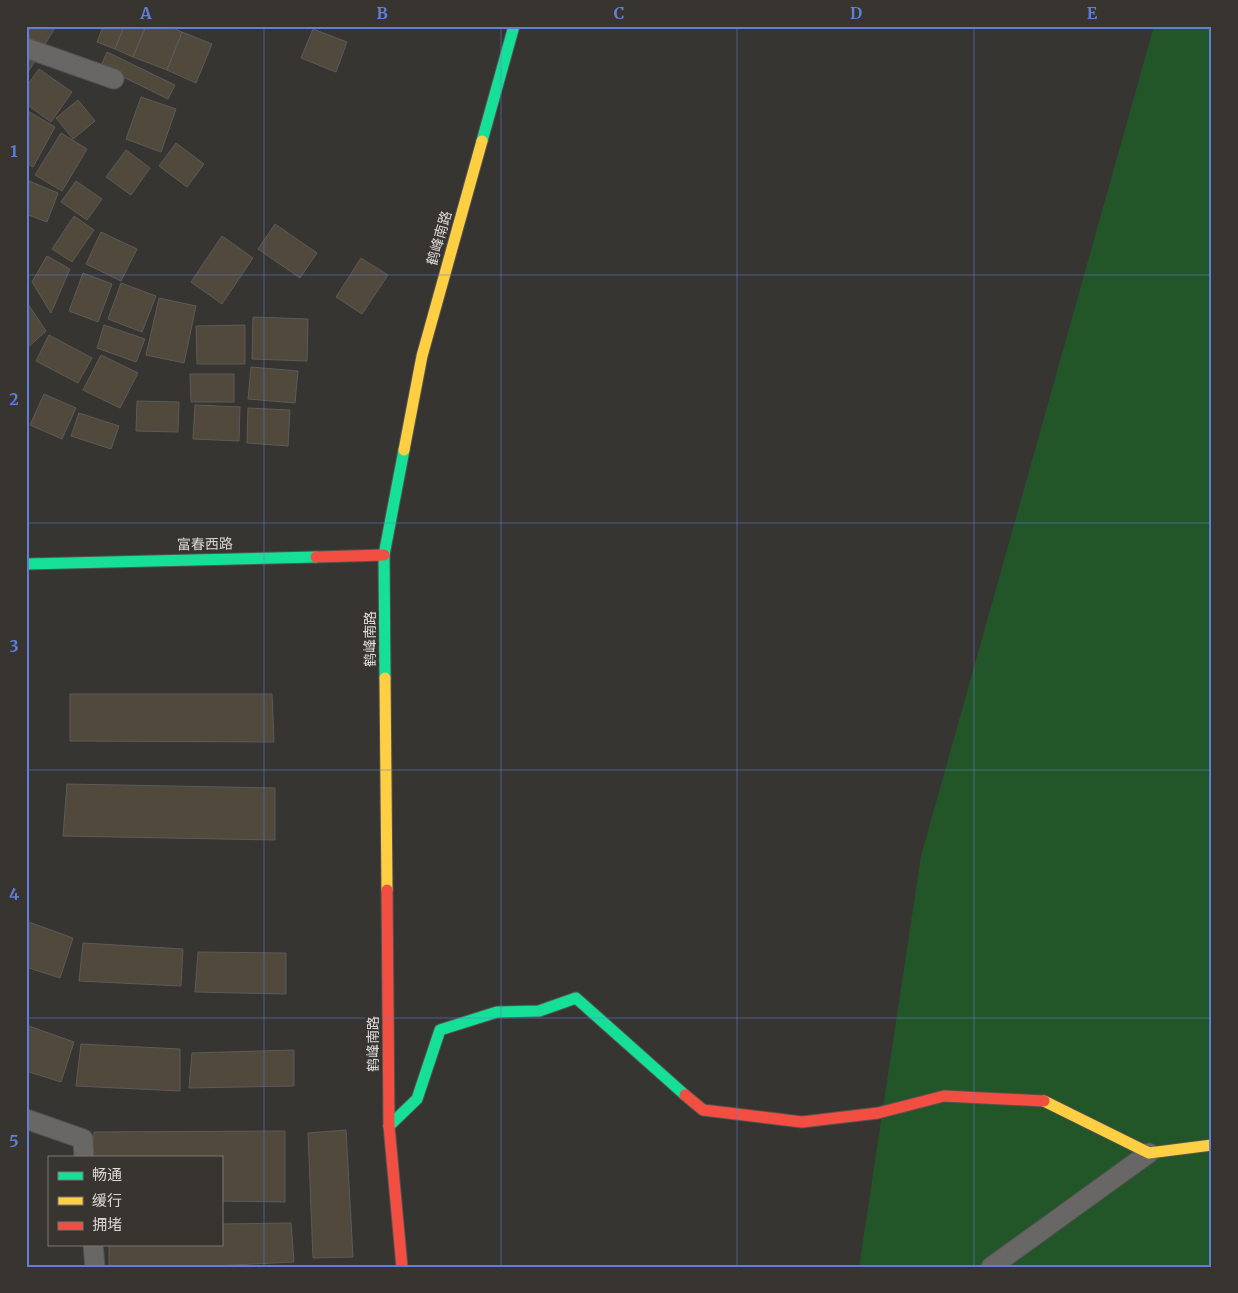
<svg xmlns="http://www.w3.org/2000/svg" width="1238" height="1293" font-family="Merriweather,'Noto Sans SC',serif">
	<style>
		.green { fill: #225628 }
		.building { fill: #50493c; stroke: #5d5b59 }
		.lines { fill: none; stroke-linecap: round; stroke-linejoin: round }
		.street-casing { stroke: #545350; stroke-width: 21 }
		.fast-casing { stroke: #545350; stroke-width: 13 }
		.slow-casing { stroke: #545350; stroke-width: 13 }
		.jam-casing { stroke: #545350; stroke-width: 13 }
		.street { stroke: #686766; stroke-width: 19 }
		.fast { stroke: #16e098; stroke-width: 11 }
		.slow { stroke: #ffcf43; stroke-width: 11 }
		.jam { stroke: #f24e42; stroke-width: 11 }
		.grid { fill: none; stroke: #607fd8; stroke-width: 1; stroke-opacity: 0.55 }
		.labels { text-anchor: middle; stroke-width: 5; stroke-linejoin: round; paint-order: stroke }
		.street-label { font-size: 14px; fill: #dcdad7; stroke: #383531 }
		.neatline { fill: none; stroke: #607fd8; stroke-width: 2 }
		.grid-label { font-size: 16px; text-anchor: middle; font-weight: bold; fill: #607fd8 }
	</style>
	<rect width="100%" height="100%" fill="#373532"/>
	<!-- green -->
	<path class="green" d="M1154 26H1212V1267H859L921 856Z"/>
	<!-- building -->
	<path class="building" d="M26 26H56L44 46 26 35Z
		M103 26H124L115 49 97 42Z
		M124 26H146L133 57 115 49Z
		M146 26H169L182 32 167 70 133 57Z
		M313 29 347 42 336 72 301 58Z
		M182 32 212 44 196 83 167 70Z
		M26 51 37 58 26 75Z
		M107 52 175 85 168 99 101 66Z
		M39 69 72 92 51 122 26 104V87Z
		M141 97 176 109 161 152 126 139Z
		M78 100 95 121 73 139 56 118Z
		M26 110 55 127 33 167 26 163Z
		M61 133 87 149 62 191 35 175Z
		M176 143 204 164 187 187 159 166Z
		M126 150 150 168 131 195 106 177Z
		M29 181 58 193 47 222 26 214V187Z
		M76 181 102 199 87 220 61 202Z
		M74 216 94 230 72 262 52 249Z
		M275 224 317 253 300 278 258 249Z
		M101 232 137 249 121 281 86 264Z
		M222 236 253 258 222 304 191 282Z
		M47 256 70 269 51 313 32 282Z
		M361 258 388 275 362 314 336 297Z
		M83 273 112 284 98 322 69 311Z
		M121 283 156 296 142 332 108 319Z
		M159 298 196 306 184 363 146 355Z
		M26 301 46 331 26 349Z
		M253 317 308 319 307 361 252 359Z
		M104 325 145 339 136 362 97 348Z
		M245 325V364H197L196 326Z
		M49 335 92 358 78 383 36 361Z
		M101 355 138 373 120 408 83 390Z
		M251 367 298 371 295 403 248 399Z
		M190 374H234V402H191Z
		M44 394 76 408 62 439 30 425Z
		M137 401 179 402 178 432 136 431Z
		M195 405 240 407 239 441 193 439Z
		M248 408 290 410 288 446 247 443Z
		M79 413 119 426 111 449 71 436Z
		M70 694H272L274 742 70 741Z
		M67 784 275 788V840L63 836Z
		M26 921 73 938 60 978 26 967Z
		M83 943 183 949 181 986 79 981Z
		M198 952 286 953V994L195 992Z
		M26 1025 74 1042 61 1082 26 1071Z
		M81 1044 180 1049V1091L76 1086Z
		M294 1050V1086L189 1088 192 1053Z
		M346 1130 353 1257 313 1258 308 1133Z
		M285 1131V1202L221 1201V1157H92L94 1132Z
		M291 1223 294 1262 192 1267H109V1244H221V1224Z"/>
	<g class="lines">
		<!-- street casing -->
		<g class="street-casing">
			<path id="street" d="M26 48 114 79
				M26 1119 83 1139 84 1157
				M93 1244 95 1267
				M991 1267 1149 1153"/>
		</g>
		<!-- fast casing -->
		<g class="fast-casing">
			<path id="fast" d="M482 141 514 26
				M26 564 316 557
				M385 678 384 555 404 450
				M389 1126 417 1099 440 1030 497 1012 539 1011 576 998 685 1095"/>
		</g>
		<!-- slow casing -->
		<g class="slow-casing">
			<path id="slow" d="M404 450 422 356 482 141
				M385 678 387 890
				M1044 1101 1149 1153 1212 1145"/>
		</g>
		<!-- jam casing -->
		<g class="jam-casing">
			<path id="jam" d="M316 557 384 555
				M387 890 389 1126 402 1267
				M685 1095 703 1110 802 1122 878 1113 944 1096 1044 1101"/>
		</g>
		<!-- street -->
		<use href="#street" class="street"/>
		<!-- fast -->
		<use href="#fast" class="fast"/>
		<!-- slow -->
		<use href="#slow" class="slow"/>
		<!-- jam -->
		<use href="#jam" class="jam"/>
	</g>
	<!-- grid -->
	<path class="grid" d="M264 26V1267M501 26V1267M737 26V1267M974 26V1267M26 275H1212M26 523H1212M26 770H1212M26 1018H1212"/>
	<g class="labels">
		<!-- street labels -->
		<g class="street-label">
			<text transform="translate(439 238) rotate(-74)" y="5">鹤峰南路</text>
			<text transform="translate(205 544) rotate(-1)" y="5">富春西路</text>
			<text transform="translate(370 639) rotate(-90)" y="5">鹤峰南路</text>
			<text transform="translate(373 1044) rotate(-90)" y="5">鹤峰南路</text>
		</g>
	</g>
	<!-- border -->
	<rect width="1238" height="1293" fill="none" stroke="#383531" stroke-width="55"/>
	<!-- legend -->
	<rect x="48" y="1156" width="175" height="90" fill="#383531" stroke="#7a7773"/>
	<rect x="58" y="1172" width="25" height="8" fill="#16e098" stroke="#7a7773"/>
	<text x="92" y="1180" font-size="15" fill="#dcdad7">畅通</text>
	<rect x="58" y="1197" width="25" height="8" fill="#ffcf43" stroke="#7a7773"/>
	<text x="92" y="1206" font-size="15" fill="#dcdad7">缓行</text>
	<rect x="58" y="1222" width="25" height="8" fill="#f24e42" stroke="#7a7773"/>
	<text x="92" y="1230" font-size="15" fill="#dcdad7">拥堵</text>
	<rect x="28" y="28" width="1182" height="1238" class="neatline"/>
	<g class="grid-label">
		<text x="146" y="19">A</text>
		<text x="382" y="19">B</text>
		<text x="619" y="19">C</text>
		<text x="856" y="19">D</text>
		<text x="1092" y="19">E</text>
		<text x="14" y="157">1</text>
		<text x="14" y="405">2</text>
		<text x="14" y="652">3</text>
		<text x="14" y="900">4</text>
		<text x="14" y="1147">5</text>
	</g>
</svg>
